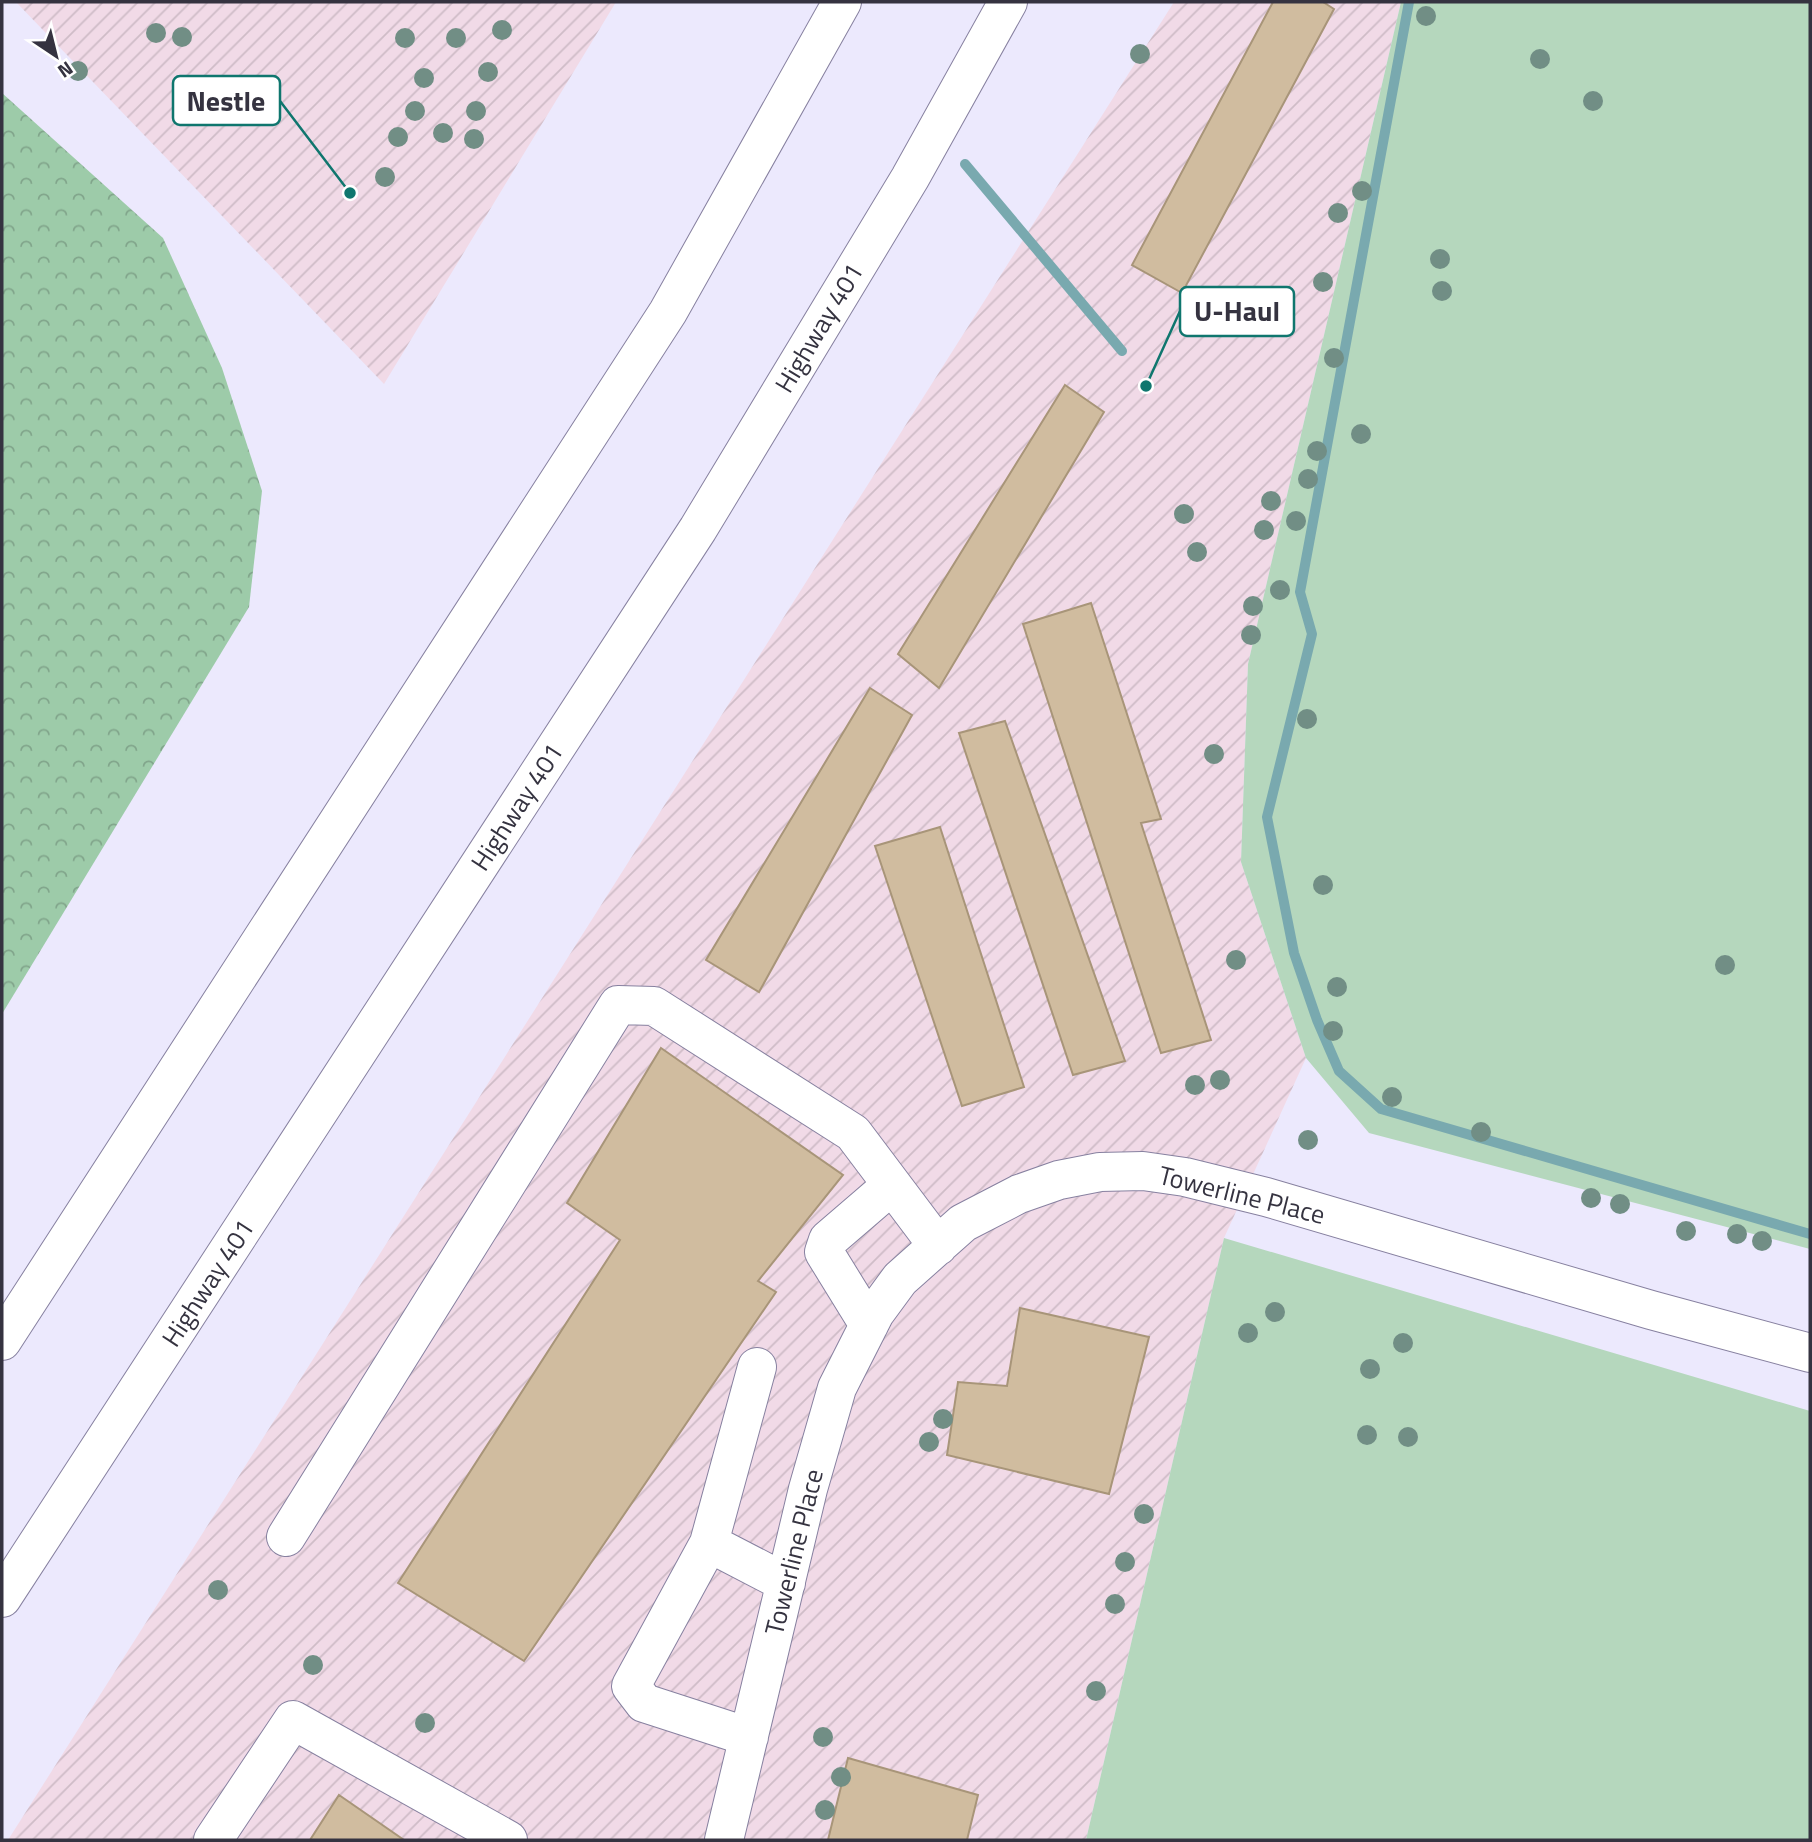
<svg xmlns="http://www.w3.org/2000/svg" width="1812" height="1842" font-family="'Titillium Web',sans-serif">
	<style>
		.industrial { fill: url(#industrial-furrows) }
		.green { fill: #b5d7bd }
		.forest { fill: url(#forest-crowns) }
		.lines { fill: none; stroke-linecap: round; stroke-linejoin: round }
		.stream { stroke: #79a9af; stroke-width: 10 }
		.building { fill: #d0bc9f; stroke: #a89579; stroke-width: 2 }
		.minor-casing { stroke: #8781a0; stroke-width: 40 }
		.highway-casing { stroke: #8781a0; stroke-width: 40 }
		.minor { stroke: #fff; stroke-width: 38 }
		.highway { stroke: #fff; stroke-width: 38 }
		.tree { fill: #718e85 }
		.labels { text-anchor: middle; stroke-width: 5; stroke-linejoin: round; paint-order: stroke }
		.street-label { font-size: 26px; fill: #353340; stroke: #fff }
		.leader { fill: none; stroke: #0f766e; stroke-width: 2.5 }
		.callout-dot { fill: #0f766e; stroke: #fff; stroke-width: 2.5 }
		.callout { fill: #fff; stroke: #0f766e; stroke-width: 2.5 }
		.callout-label { font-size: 28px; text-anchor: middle; font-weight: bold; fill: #353340 }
	</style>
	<defs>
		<pattern id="industrial-furrows" width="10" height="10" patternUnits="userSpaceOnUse" patternTransform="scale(1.75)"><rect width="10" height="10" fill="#f1dae7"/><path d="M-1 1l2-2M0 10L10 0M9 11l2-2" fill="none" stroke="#cfbcc7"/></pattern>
		<pattern id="forest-crowns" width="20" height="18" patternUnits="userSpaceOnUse" patternTransform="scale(1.75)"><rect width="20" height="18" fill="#9dcba9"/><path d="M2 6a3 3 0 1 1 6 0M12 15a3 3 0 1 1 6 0" fill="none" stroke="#81a58b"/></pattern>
	</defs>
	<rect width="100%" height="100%" fill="#ece9fd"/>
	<!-- industrial -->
	<path class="industrial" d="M16 2H616L384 384Z
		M1174 2H1401L1248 664 1241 862 1306 1058 1224 1238 1086 1840H8Z"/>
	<!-- green -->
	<path class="green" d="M1401 2H1810V1249L1369 1133 1306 1058 1241 862 1248 664Z
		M1224 1238 1810 1411V1840H1086Z"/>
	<!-- forest -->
	<path class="forest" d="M2 93 163 238 222 368 262 491 249 607 2 1014Z"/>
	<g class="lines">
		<!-- stream -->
		<path class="stream" d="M1409 2 1300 592 1312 634 1267 817 1294 953 1317 1020 1339 1071 1381 1109 1810 1234
			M965 164 1122 351"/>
	</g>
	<!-- building -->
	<path class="building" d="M1273 2H1323L1334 9 1182 293 1132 265Z
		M1065 385 1104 412 939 688 898 654Z
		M1091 603 1161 819 1141 823 1211 1040 1161 1053 1023 624Z
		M870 688 912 715 759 992 706 960Z
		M1005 721 1125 1061 1073 1075 959 733Z
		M940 827 1024 1087 962 1106 875 846Z
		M661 1048 843 1175 758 1281 776 1292 524 1661 398 1583 620 1240 567 1203Z
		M1020 1308 1149 1337 1109 1494 947 1455 958 1382 1007 1386Z
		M848 1758 978 1795 967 1840H828Z
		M339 1795 404 1840H310Z"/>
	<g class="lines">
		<!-- minor casing -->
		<g class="minor-casing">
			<path id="minor" d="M869 1325 824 1252 828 1240 892 1185
				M286 1537 618 1005 654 1006 853 1133 938 1246
				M709 1543 757 1367
				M749 1737 644 1703 631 1686 709 1543 786 1583
				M213 1840 293 1720 508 1840
				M724 1840 808 1489 837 1388 875 1313 900 1279 963 1223 1019 1194 1059 1180 1100 1172 1143 1171 1185 1177 1266 1197 1651 1310 1810 1353"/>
		</g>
		<!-- highway casing -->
		<g class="highway-casing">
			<path id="highway" d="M2 1341 668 312 842 2
				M2 1598 698 529 910 178 1008 2"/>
		</g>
		<!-- minor -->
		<use href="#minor" class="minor"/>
		<!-- highway -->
		<use href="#highway" class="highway"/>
	</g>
	<!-- trees -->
	<g class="tree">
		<circle cx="1426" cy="16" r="10"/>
		<circle cx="502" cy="30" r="10"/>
		<circle cx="156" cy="33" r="10"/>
		<circle cx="182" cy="37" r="10"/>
		<circle cx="405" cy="38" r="10"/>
		<circle cx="456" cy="38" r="10"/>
		<circle cx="1140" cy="54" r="10"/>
		<circle cx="1540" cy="59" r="10"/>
		<circle cx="78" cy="71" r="10"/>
		<circle cx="488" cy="72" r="10"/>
		<circle cx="424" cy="78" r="10"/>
		<circle cx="1593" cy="101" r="10"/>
		<circle cx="415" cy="111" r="10"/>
		<circle cx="476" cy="111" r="10"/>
		<circle cx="443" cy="133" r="10"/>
		<circle cx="398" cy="137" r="10"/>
		<circle cx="474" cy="139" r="10"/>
		<circle cx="385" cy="177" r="10"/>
		<circle cx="1362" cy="191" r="10"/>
		<circle cx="1338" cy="213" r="10"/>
		<circle cx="1440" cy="259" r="10"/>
		<circle cx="1323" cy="282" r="10"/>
		<circle cx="1442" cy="291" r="10"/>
		<circle cx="1334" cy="358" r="10"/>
		<circle cx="1361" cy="434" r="10"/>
		<circle cx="1317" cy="451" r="10"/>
		<circle cx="1308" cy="479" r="10"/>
		<circle cx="1271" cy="501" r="10"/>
		<circle cx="1184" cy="514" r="10"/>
		<circle cx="1296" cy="521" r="10"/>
		<circle cx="1264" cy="530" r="10"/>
		<circle cx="1197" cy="552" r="10"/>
		<circle cx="1280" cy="590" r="10"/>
		<circle cx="1253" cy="606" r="10"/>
		<circle cx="1251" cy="635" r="10"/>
		<circle cx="1307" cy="719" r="10"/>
		<circle cx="1214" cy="754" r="10"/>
		<circle cx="1323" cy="885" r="10"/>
		<circle cx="1236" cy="960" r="10"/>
		<circle cx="1725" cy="965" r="10"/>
		<circle cx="1337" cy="987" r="10"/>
		<circle cx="1333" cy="1031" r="10"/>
		<circle cx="1220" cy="1080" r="10"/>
		<circle cx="1195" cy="1085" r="10"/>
		<circle cx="1392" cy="1097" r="10"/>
		<circle cx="1481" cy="1132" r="10"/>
		<circle cx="1308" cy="1140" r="10"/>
		<circle cx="1591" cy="1198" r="10"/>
		<circle cx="1620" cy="1204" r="10"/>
		<circle cx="1686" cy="1231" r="10"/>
		<circle cx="1737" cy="1234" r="10"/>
		<circle cx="1762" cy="1241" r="10"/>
		<circle cx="1275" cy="1312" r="10"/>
		<circle cx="1248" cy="1333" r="10"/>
		<circle cx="1403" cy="1343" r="10"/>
		<circle cx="1370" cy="1369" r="10"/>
		<circle cx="943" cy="1419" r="10"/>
		<circle cx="1367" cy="1435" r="10"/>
		<circle cx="1408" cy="1437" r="10"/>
		<circle cx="929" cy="1442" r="10"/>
		<circle cx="1144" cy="1514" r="10"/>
		<circle cx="1125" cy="1562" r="10"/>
		<circle cx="218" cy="1590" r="10"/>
		<circle cx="1115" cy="1604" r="10"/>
		<circle cx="313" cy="1665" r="10"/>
		<circle cx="1096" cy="1691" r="10"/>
		<circle cx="425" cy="1723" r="10"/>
		<circle cx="823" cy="1737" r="10"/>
		<circle cx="841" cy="1777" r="10"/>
		<circle cx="825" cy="1810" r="10"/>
	</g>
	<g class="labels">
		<!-- street labels -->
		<g class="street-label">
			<text transform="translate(819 328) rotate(-59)" y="9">Highway 401</text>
			<text transform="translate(517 807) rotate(-57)" y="9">Highway 401</text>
			<text transform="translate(1242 1195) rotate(14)" y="9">Towerline Place</text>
			<text transform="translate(208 1283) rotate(-57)" y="9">Highway 401</text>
			<text transform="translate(794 1552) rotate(-76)" y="9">Towerline Place</text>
		</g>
	</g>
	<!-- callouts -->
	<path class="leader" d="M350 193L280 101M1146 386L1180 311"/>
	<g class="callout-dot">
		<circle cx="350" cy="193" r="7"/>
		<circle cx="1146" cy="386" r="7"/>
	</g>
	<g class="callout">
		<rect x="173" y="76" width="107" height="49" rx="7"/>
		<rect x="1180" y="287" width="114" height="49" rx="7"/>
	</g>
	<g class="callout-label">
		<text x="226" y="111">Nestle</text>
		<text x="1237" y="321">U-Haul</text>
	</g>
	<!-- border -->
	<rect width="1812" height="1842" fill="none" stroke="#353340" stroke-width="7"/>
	<!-- north arrow -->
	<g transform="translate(56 56) rotate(145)" stroke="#ffffff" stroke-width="5" paint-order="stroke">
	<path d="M0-5L12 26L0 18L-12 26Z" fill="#353340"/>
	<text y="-10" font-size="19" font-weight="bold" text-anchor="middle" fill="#353340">N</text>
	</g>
</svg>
